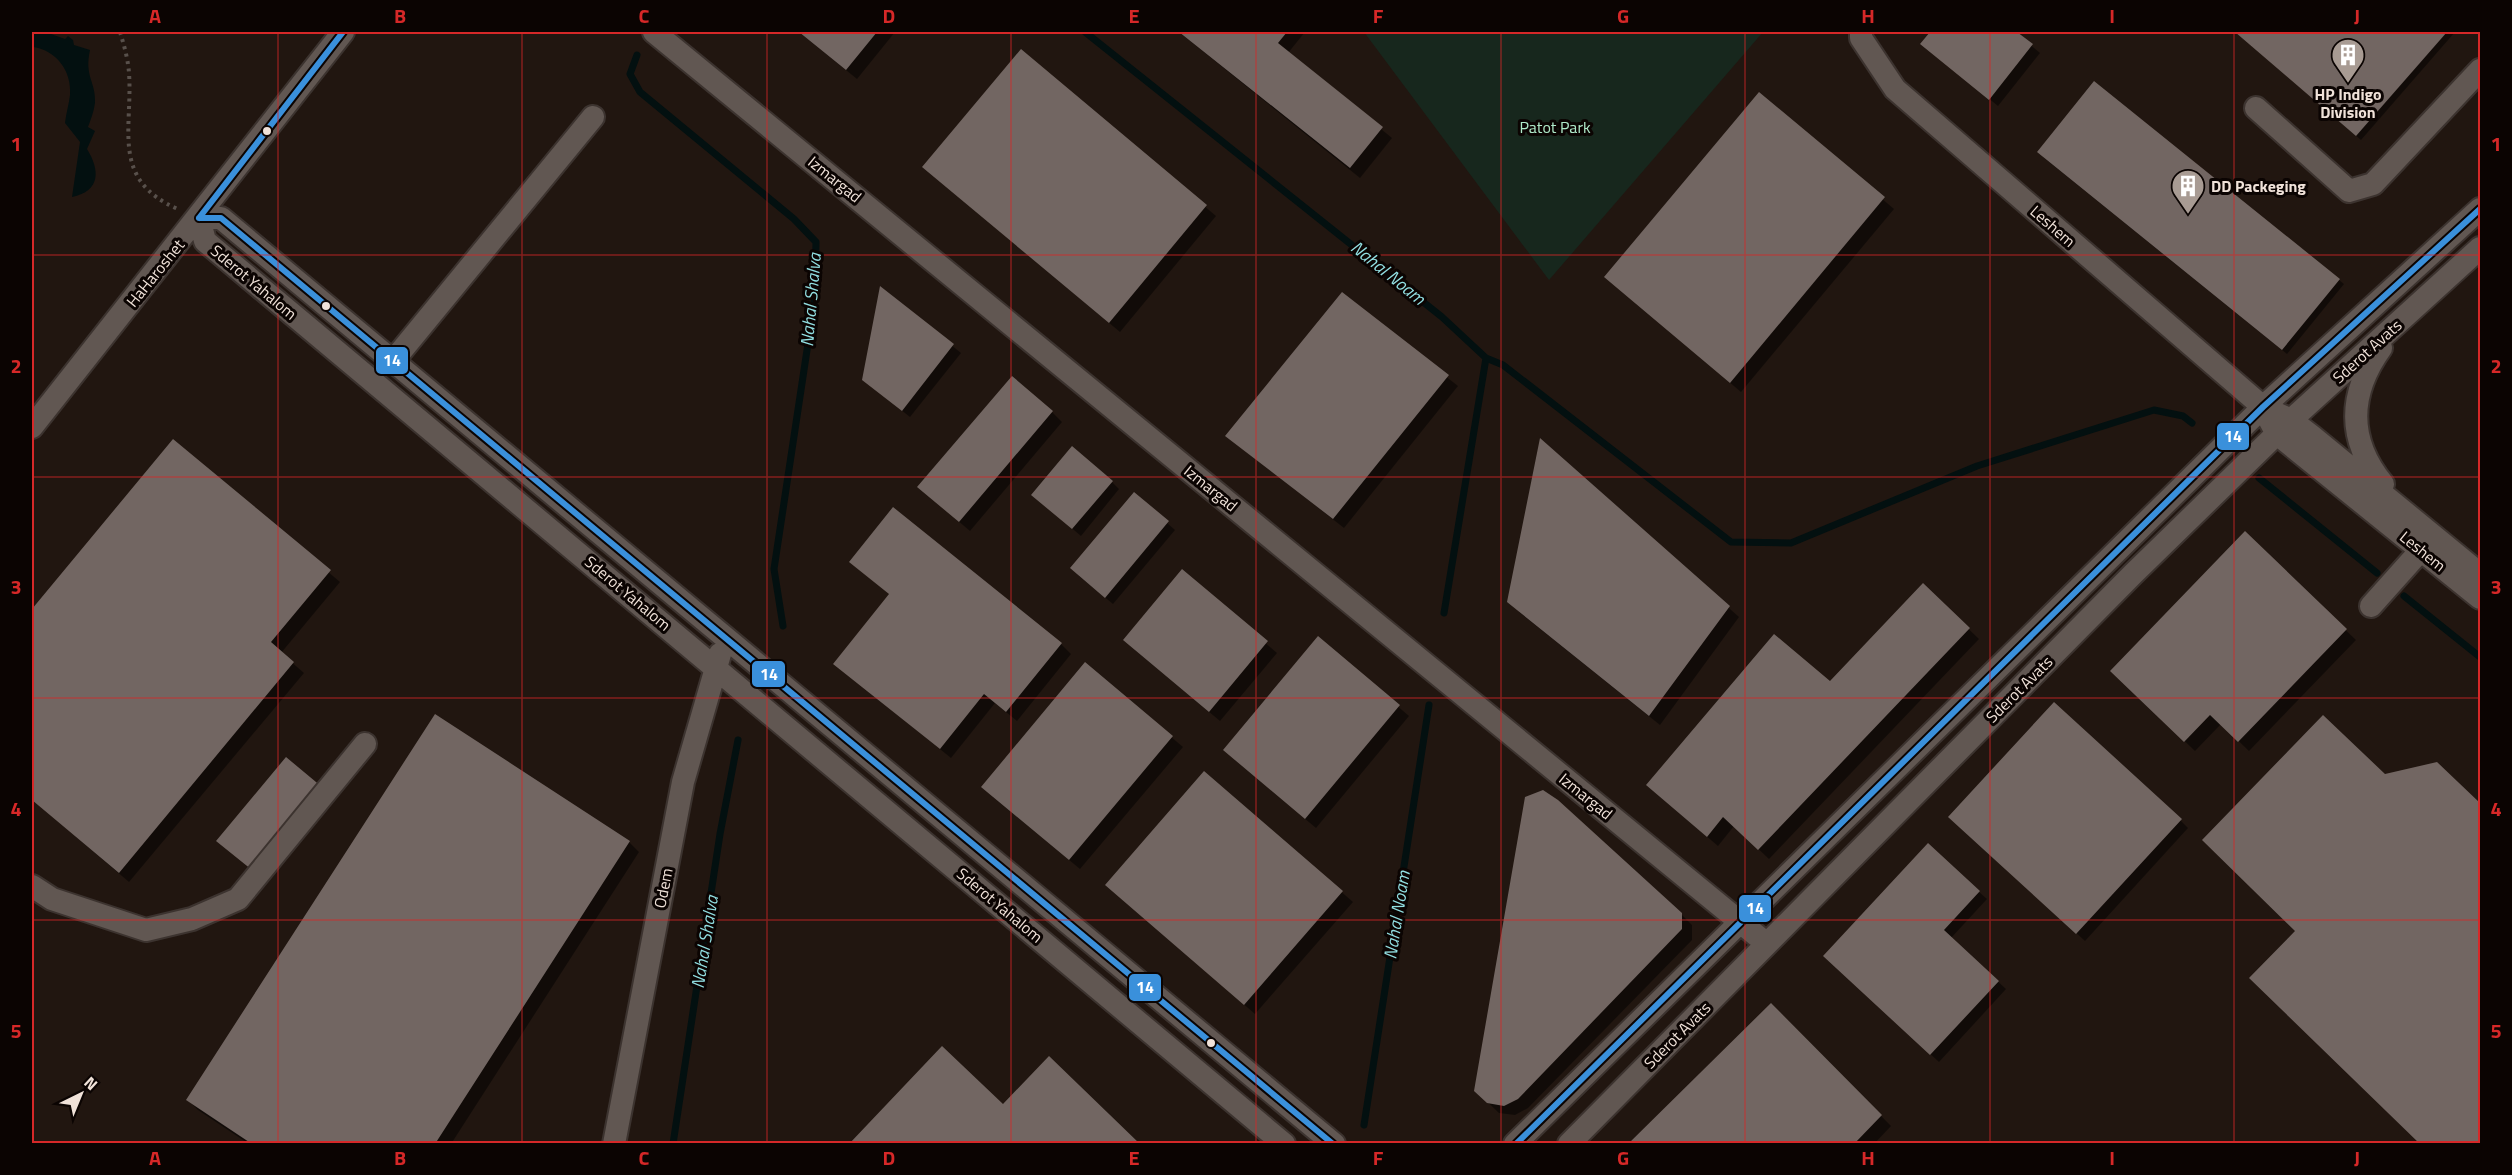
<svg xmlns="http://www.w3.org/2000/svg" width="2512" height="1175" font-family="'Titillium Web',sans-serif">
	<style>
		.green { fill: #17271d }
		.water { fill: #031010 }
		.shadow { fill: #0007 }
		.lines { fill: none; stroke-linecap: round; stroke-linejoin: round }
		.stream { stroke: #031010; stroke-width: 7 }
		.building { fill: #726662 }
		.minor-casing { stroke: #3c332f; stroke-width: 26 }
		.path { stroke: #58504b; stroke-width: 4; stroke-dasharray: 3 4.5; stroke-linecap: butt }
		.minor { stroke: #615752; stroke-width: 22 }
		.bus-1-casing { stroke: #0b0402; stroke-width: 10 }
		.bus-1 { stroke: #3a90db; stroke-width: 6 }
		.grid { fill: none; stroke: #d62828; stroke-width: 1.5; stroke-opacity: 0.55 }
		.bus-dot { fill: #f0e2d9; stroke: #0b0402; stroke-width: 2 }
		.labels { text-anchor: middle; stroke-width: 6; stroke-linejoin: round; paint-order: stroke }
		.poi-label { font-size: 16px; font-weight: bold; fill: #f0e2d9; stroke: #0b0402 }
		.park-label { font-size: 16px; fill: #afeac9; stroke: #0b0402 }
		.street-label { font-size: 16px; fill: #f0e2d9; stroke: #0b0402 }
		.water-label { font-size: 18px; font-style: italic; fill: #92dfe2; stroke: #0b0402 }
		.line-badge { stroke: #0b0402; stroke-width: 2 }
		.badge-label { font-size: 16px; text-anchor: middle; font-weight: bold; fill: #fff }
		.neatline { fill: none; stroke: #d62828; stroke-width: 2 }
		.grid-label { font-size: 20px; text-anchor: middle; font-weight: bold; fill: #d62828 }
	</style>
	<rect width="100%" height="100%" fill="#211610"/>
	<!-- green -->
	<path class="green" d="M1364 32H1763L1549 280Z"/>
	<!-- water -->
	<path class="water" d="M32 34H51L65 39 68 36 73 40 74 45 90 50C84 77 96 81 95 103 94 111 91 119 88 127L95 131 87 149C100 170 101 191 72 197L80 142 65 123C66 113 69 104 70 95 72 71 56 50 33 47L32 52Z"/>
	<!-- shadow -->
	<path class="shadow" d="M799 32H895L857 79Z
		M1179 32H1305L1288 53 1392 138 1360 178Z
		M1932 32H2015L2040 53 1998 106 1922 44Z
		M2236 32H2455L2361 140Z
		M1021 51 1216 216 1120 332 935 177Z
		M1759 94 1894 209 1741 392 1606 277Z
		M2043 157 2339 280 2344 284 2287 354Z
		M881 288 961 353 910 417 872 387Z
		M1342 295 1458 386 1344 528 1227 436Z
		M1052 412 1062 422 970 531 930 497Z
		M174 441 340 582 281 653 304 673 129 882 32 799V611Z
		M1541 441 1739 617 1660 725 1519 612Z
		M1112 482 1119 489 1081 536 1041 502Z
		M1134 494 1175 530 1113 604 1079 576Z
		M2245 534 2356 640 2249 751 2221 724 2195 751 2112 671Z
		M1182 571 1277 653 1220 721 1135 650Z
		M1923 585 1979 639 1769 859 1734 826 1718 846 1658 795 1830 683Z
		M1318 638 1409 716 1316 828 1235 760Z
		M1061 644 1071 654 1017 721 995 703 951 758 835 664Z
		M1086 665 1183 747 1080 869 993 797Z
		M2437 763 2480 805V1144H2422L2297 931Z
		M1205 773 1353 902 1255 1014 1118 895Z
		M2180 820 2188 828 2085 941 1958 824Z
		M629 842 639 852 451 1144H249L198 1110 188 1100Z
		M1979 892 1987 899 1951 938 2006 989 1939 1062 1833 964Z
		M1681 914 1692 925V940L1528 1108 1515 1115 1499 1113 1475 1090Z
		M1771 1005 1891 1126 1874 1144H1630Z"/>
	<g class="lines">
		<!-- stream -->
		<path class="stream" d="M1085 32 1442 317 1486 358 1444 613
			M637 55 630 74 640 92 794 219 816 242 815 297 774 569 783 626
			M1486 358 1503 365 1731 542 1791 543 1977 466 2154 410 2183 416 2192 423
			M2259 478 2377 573
			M2404 596 2480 657
			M1364 1125 1429 705
			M673 1144 720 834 738 740"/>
	</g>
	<!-- building -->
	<path class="building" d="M799 32H877L846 70Z
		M1179 32H1287L1278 43 1383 127 1350 168Z
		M1930 32H2017L2033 44 1989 100 1920 44Z
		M2235 32H2447L2356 136Z
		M1021 49 1207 205 1109 323 922 167Z
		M2094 81 2340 279 2282 350 2037 152Z
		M1759 92 1885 197 1730 383 1604 277Z
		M880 286 954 344 902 411 862 380Z
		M1342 292 1449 375 1333 519 1225 436Z
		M1012 376 1053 411 959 522 917 487Z
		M1540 438 1730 606 1649 716 1507 602Z
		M173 439 331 570 271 642 294 662 119 873 32 800V609Z
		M1072 446 1113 481 1072 529 1031 495Z
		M1134 492 1169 521 1105 598 1070 568Z
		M893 507 1062 643 1006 712 984 694 940 749 833 664 889 594 849 562Z
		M2245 531 2347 629 2238 742 2210 715 2184 742 2110 671Z
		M1182 569 1268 641 1209 712 1123 640Z
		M1923 583 1970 628 1758 850 1723 817 1707 837 1646 785 1774 634 1830 681Z
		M1318 636 1400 705 1305 819 1223 750Z
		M1085 662 1173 736 1069 860 981 787Z
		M2054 702 2182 819 2076 934 1948 817Z
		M435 714 630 841 435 1144H252L186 1100Z
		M2323 715 2385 774 2437 762 2480 803V1144H2420L2249 978 2295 931 2202 840Z
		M286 757 322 787 252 870 216 841Z
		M1204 771 1343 891 1244 1005 1105 885Z
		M1543 790 1558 800 1682 913V929L1518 1099 1504 1106 1487 1103 1474 1091 1525 797Z
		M1928 843 1980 891 1944 930 1999 981 1930 1055 1823 956Z
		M1771 1003 1882 1115 1854 1144H1628Z
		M942 1046 1003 1104 1049 1056 1140 1144H849Z"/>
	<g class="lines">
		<!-- minor casing -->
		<g class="minor-casing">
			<path id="minor" d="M654 32 1767 944
				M1861 32V38L1895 89 2263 407 2291 420 2313 437 2480 574
				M2256 108 2349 191 2373 184 2480 70
				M199 218H221L1334 1144
				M199 218 205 241 1284 1144
				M2381 348C2348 394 2347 440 2383 484
				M393 361 593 117
				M2270 421 2277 434 2480 598
				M32 427 343 32
				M2371 606 2421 550
				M32 886 52 899 146 930 192 919 238 899 365 744
				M614 1144 683 782 720 654
				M1515 1144 2263 407 2480 209
				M1569 1144 2133 574 2291 420 2480 248"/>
		</g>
		<!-- path -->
		<path class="path" d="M120 32C124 45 128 59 129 73 133 129 110 180 178 209"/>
		<!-- minor -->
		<use href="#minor" class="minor"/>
		<!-- bus-1 casing -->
		<g class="bus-1-casing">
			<path id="bus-1" d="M199 218H221L1333 1144
				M199 218 343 32
				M1516 1144 2263 407 2480 209"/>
		</g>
		<!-- bus-1 -->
		<use href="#bus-1" class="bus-1"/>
	</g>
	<!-- grid -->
	<path class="grid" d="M278 32V1144M522 32V1144M767 32V1144M1011 32V1144M1256 32V1144M1501 32V1144M1745 32V1144M1990 32V1144M2234 32V1144M32 255H2480M32 477H2480M32 698H2480M32 920H2480"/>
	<!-- icons -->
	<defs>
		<g id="building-pin" transform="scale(1.725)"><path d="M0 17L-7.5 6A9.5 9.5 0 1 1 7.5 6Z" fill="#a89b93" stroke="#0b0402"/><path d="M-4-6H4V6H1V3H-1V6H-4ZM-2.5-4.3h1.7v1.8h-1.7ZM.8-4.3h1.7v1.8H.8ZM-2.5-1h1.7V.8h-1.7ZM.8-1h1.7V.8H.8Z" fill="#fff"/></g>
	</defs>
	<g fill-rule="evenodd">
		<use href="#building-pin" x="2348" y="55"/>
		<use href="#building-pin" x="2188" y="186"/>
	</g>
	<!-- markers -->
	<g class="bus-dot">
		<circle cx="267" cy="131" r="5"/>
		<circle cx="326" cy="306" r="5"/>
		<circle cx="1211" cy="1043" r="5"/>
	</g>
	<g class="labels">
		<!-- poi labels -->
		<g class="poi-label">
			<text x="2348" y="100">HP Indigo<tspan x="2348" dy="18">Division</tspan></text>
			<text x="2211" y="192" text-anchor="start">DD Packeging</text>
		</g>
		<!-- park labels -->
		<g class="park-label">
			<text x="1555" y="133">Patot Park</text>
		</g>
		<!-- street labels -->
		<g class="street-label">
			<text transform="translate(835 179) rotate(39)" y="6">Izmargad</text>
			<text transform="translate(2053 226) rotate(41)" y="6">Leshem</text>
			<text transform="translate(155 273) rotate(-51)" y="6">HaHaroshet</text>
			<text transform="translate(254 282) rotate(40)" y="6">Sderot Yahalom</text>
			<text transform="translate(2367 351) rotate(-42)" y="6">Sderot Avats</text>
			<text transform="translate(1211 488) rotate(39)" y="6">Izmargad</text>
			<text transform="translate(2423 551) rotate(39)" y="6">Leshem</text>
			<text transform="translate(628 593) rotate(40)" y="6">Sderot Yahalom</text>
			<text transform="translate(2019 689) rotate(-45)" y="6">Sderot Avats</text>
			<text transform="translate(1586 796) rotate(39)" y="6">Izmargad</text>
			<text transform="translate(663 888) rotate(-79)" y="6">Odem</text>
			<text transform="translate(1000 905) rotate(40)" y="6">Sderot Yahalom</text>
			<text transform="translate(1677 1035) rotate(-45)" y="6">Sderot Avats</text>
		</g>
		<!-- water labels -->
		<g class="water-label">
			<text transform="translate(1388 273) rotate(39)" y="6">Nahal Noam</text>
			<text transform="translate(811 300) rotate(-85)" y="6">Nahal Shalva</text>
			<text transform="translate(1397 915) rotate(-81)" y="6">Nahal Noam</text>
			<text transform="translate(705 942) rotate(-81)" y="6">Nahal Shalva</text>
		</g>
	</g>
	<g class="line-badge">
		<rect x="375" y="346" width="34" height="29" rx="6" fill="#3a90db"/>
		<rect x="2216" y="422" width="34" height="29" rx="6" fill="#3a90db"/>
		<rect x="751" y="660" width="35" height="28" rx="6" fill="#3a90db"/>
		<rect x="1738" y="894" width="34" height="29" rx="6" fill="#3a90db"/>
		<rect x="1128" y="973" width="34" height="29" rx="6" fill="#3a90db"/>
	</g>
	<g class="badge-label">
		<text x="392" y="366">14</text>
		<text x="2233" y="442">14</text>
		<text x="769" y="680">14</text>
		<text x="1755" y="914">14</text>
		<text x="1145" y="993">14</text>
	</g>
	<!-- border -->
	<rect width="2512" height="1175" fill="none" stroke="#0b0402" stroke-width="66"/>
	<!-- north arrow -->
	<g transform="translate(81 1094) rotate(43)" stroke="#0b0402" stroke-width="4.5" paint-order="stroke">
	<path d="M0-4.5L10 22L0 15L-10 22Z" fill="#f0e2d9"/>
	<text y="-9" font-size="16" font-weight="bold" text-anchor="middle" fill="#f0e2d9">N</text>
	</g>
	<rect x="33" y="33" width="2446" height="1109" class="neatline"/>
	<g class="grid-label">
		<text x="155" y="23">A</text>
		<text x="400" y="23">B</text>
		<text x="644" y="23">C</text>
		<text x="889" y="23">D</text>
		<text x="1134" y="23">E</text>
		<text x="1378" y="23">F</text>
		<text x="1623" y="23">G</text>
		<text x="1868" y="23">H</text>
		<text x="2112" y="23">I</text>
		<text x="2357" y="23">J</text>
		<text x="16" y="151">1</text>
		<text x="2496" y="151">1</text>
		<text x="16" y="373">2</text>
		<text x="2496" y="373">2</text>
		<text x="16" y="594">3</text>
		<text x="2496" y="594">3</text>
		<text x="16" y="816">4</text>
		<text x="2496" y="816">4</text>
		<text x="16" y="1038">5</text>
		<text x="2496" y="1038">5</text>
		<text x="155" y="1165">A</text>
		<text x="400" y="1165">B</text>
		<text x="644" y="1165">C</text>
		<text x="889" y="1165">D</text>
		<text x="1134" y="1165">E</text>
		<text x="1378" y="1165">F</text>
		<text x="1623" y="1165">G</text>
		<text x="1868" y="1165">H</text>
		<text x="2112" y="1165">I</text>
		<text x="2357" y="1165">J</text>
	</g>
</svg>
